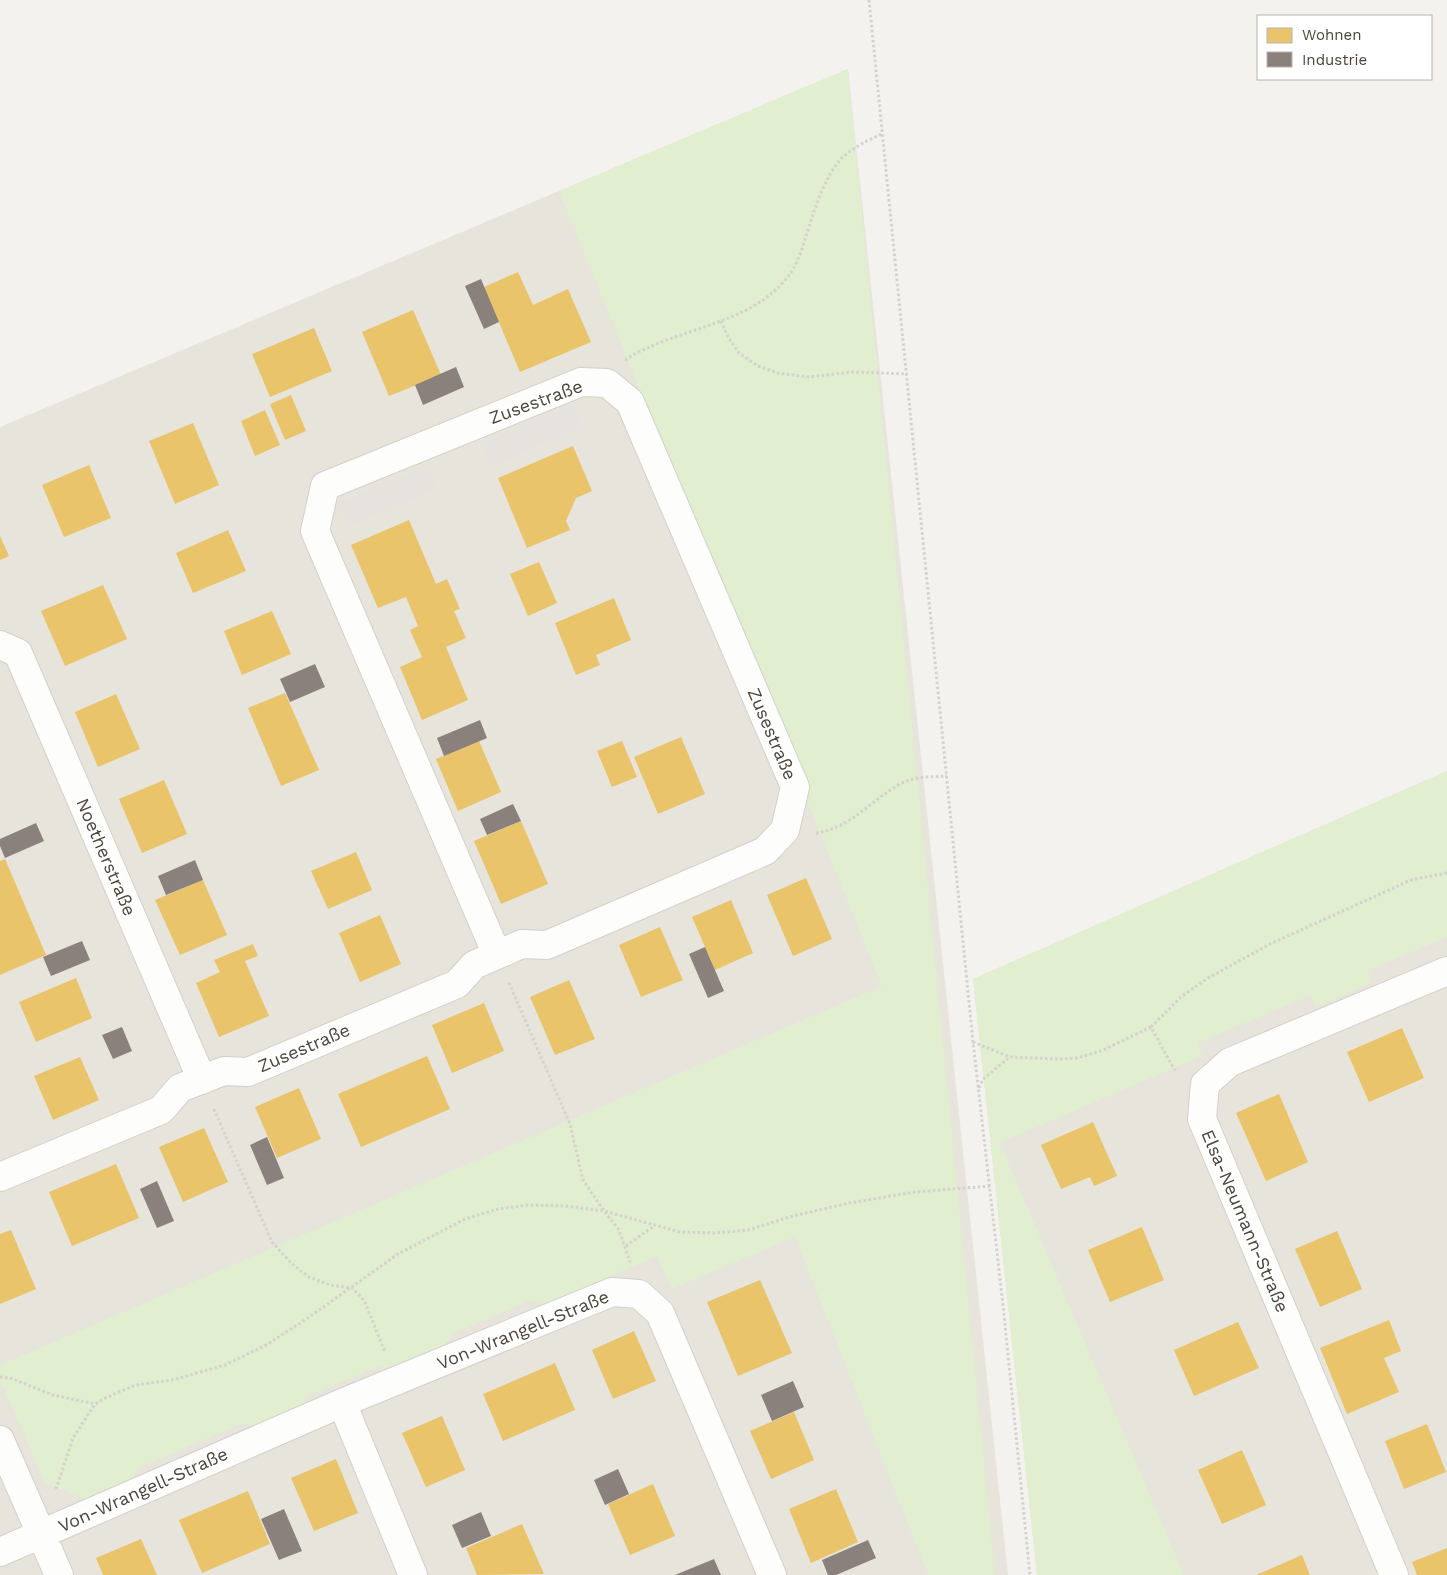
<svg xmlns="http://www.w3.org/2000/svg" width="1447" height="1575" font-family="'Work Sans',sans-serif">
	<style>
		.residential { fill: #e7e4dc }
		.green { fill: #e1eecf }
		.parking { fill: #e6e3df }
		.homes { fill: #e9c46a }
		.industry { fill: #8a817c }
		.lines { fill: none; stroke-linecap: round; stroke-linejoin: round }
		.minor-casing { stroke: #d2d0cb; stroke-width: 30 }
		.path { stroke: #d3d2cc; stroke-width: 3; stroke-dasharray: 2.5 2.5; stroke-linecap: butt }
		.minor { stroke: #fdfdfc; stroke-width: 28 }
		.labels { text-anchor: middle; stroke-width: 5; stroke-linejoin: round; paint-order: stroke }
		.street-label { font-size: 18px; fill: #4b4439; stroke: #fff }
	</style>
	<rect width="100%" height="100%" fill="#f4f2ee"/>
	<!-- residential -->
	<path class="residential" d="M848 69 1008 1575H0V427Z
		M1447 771V1575H1037L973 979Z"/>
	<!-- green -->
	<path class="green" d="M848 69 995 1575H928L795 1237 672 1289 657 1256 544 1305 531 1300 452 1334 445 1347 392 1370 380 1366 307 1396 302 1408 257 1428 244 1423 138 1468 132 1481 87 1500 45 1483 0 1379V1365L882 986 559 191Z
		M1447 771V937L1369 970 1372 983 1316 1007 1311 995 1198 1043 1202 1056 1000 1143 1184 1575H1037L973 979Z"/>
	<!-- parking -->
	<path class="parking" d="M572 404 582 427 489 467 480 444Z
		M429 465 439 488 347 527 337 504Z"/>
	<!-- homes -->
	<path class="homes" d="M518 272 533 305 568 289 591 342 520 372 484 287Z
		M413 310 441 375 389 396 362 332Z
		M314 328 332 371 270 397 252 354Z
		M291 395 306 431 285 440 270 404Z
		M265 410 280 445 255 456 241 421Z
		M193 423 219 485 175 504 149 441Z
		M573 446 592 491 576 498 566 521 570 530 527 548 498 478Z
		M89 465 111 518 64 537 42 485Z
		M409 520 436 584 447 579 460 609 454 611 466 638 446 647 468 700 422 720 400 667 422 657 410 630 418 626 406 597 378 608 351 545Z
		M228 530 246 571 193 593 176 553Z
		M0 536 9 556 0 560Z
		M539 562 557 603 528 616 510 574Z
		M103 585 127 639 65 666 41 611Z
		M614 598 631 640 596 655 600 665 576 675 555 623Z
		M272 611 291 654 242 675 224 631Z
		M285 693 319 770 281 786 248 708Z
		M116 694 140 749 98 767 75 712Z
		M681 737 705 794 658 814 634 757Z
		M479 741 501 792 458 811 436 759Z
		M622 741 637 777 612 787 597 751Z
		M164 780 187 834 142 853 119 799Z
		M521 821 548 884 501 904 474 841Z
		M356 852 372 890 328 909 311 871Z
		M5 859 46 955 0 975V861Z
		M806 878 832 939 793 956 767 895Z
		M203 880 227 935 180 955 155 900Z
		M731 900 753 953 715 970 692 917Z
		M380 915 401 964 360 982 339 933Z
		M660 927 683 980 641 997 619 945Z
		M253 944 258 956 245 961 269 1016 219 1037 196 983 220 972 214 960Z
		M76 978 92 1018 36 1042 19 1002Z
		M569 980 595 1039 555 1055 530 997Z
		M484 1003 504 1051 452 1073 432 1025Z
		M1402 1028 1424 1078 1369 1102 1347 1052Z
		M427 1056 450 1109 361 1147 338 1094Z
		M80 1057 99 1100 53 1120 34 1076Z
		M299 1088 321 1139 277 1158 255 1107Z
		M1279 1094 1308 1162 1266 1181 1236 1113Z
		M1093 1122 1117 1176 1094 1186 1090 1177 1061 1189 1041 1145Z
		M204 1128 228 1182 183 1202 159 1147Z
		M116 1164 139 1218 72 1246 49 1192Z
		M1142 1227 1164 1280 1110 1302 1088 1250Z
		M11 1230 36 1289 0 1304V1234Z
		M1337 1231 1362 1289 1320 1307 1295 1249Z
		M760 1280 792 1353 738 1376 707 1302Z
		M1389 1320 1401 1351 1384 1358 1399 1392 1347 1414 1320 1348Z
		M1238 1322 1259 1368 1194 1396 1174 1350Z
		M634 1331 656 1381 613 1399 592 1350Z
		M555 1363 575 1410 503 1441 483 1394Z
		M794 1412 814 1460 771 1479 750 1431Z
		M442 1416 465 1470 426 1487 402 1433Z
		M1427 1424 1446 1472 1404 1489 1385 1441Z
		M1242 1450 1266 1505 1222 1524 1198 1470Z
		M336 1459 358 1513 314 1531 291 1478Z
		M653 1484 675 1536 630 1555 608 1504Z
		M836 1489 858 1542 811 1563 789 1509Z
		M248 1491 270 1544 202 1573 179 1520Z
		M522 1524 544 1574 477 1575 466 1548Z
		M141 1539 157 1575H103L96 1558Z
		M1447 1548V1575H1417L1412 1562Z
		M1302 1555 1310 1575H1256Z"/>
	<!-- industry -->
	<path class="industry" d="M481 279 499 322 484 329 465 286Z
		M456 367 464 387 423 405 415 385Z
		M315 664 325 687 290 702 280 679Z
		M480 720 487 738 444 756 437 738Z
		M513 804 521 821 487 835 480 819Z
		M36 823 44 841 5 858 0 846V839Z
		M195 860 203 880 166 895 158 876Z
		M82 941 90 960 51 976 43 957Z
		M705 947 724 991 708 998 689 954Z
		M122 1027 132 1051 113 1059 102 1035Z
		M267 1137 284 1178 267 1185 250 1145Z
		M157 1181 174 1221 157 1228 140 1189Z
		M793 1381 804 1407 772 1421 761 1395Z
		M618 1469 629 1494 605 1505 594 1480Z
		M284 1509 302 1551 279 1560 261 1519Z
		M481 1512 491 1536 462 1548 452 1525Z
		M868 1540 876 1558 836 1575H828L822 1560Z
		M714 1559 721 1575H675Z"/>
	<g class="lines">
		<!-- minor casing -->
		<g class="minor-casing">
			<path id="minor" d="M0 645 18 653 202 1080
				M0 1177 161 1110 180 1088 224 1071 248 1072 457 984 474 965 522 944 547 945 765 851 785 830 795 787 630 402 607 383 581 382 325 486 315 531 497 955
				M342 1403 413 1575
				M0 1440 59 1575
				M0 1552 342 1403 612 1292 639 1294 660 1313 772 1575
				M1394 1575 1202 1119 1205 1084 1230 1062 1447 971"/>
		</g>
		<!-- path -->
		<path class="path" d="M869 0 973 1042 1003 1305 1030 1575
			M721 321 728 337 739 353 758 366 778 373 809 377 852 372 908 374
			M625 360C676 327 747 327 787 278 796 267 802 250 806 236 814 212 824 176 843 157 854 147 868 140 882 134
			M816 833C850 829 873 798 902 783 916 776 932 777 947 776
			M509 983 570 1124 583 1180 604 1211 619 1230 630 1262
			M1151 1027 1181 997 1208 978 1270 944 1411 880 1447 873
			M973 1042 1010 1057 1059 1059 1077 1058 1101 1051 1151 1027 1174 1069 1178 1071
			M979 1088 983 1079 1010 1057
			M214 1109 272 1242 292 1264 309 1277 330 1285 352 1288 364 1300 385 1352
			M626 1246 654 1226
			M0 1377 10 1378 53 1395 95 1404 107 1397 136 1385 172 1380 225 1365 266 1345 305 1320 398 1254 465 1219 498 1209 528 1205 566 1206 604 1211 680 1232 715 1233 748 1230 793 1216 849 1203 915 1192 990 1186
			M56 1489 73 1438 95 1404"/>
		<!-- minor -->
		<use href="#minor" class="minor"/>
	</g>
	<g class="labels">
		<!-- street labels -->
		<g class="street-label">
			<text transform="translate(536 402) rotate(-20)" y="6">Zusestraße</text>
			<text transform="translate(772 734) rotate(67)" y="6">Zusestraße</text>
			<text transform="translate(106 857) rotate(67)" y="6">Noetherstraße</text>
			<text transform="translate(304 1048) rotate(-23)" y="6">Zusestraße</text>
			<text transform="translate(1245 1221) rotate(67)" y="6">Elsa-Neumann-Straße</text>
			<text transform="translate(523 1330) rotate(-22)" y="6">Von-Wrangell-Straße</text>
			<text transform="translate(143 1490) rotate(-24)" y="6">Von-Wrangell-Straße</text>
		</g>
	</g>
	<!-- legend -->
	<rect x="1257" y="15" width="175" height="65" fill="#ffffff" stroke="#b7b4b0"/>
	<rect x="1267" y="28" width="25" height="15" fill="#e9c46a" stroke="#b7b4b0"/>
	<text x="1302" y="40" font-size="15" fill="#4b4439">Wohnen</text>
	<rect x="1267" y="52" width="25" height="15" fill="#8a817c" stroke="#b7b4b0"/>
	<text x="1302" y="65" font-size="15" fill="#4b4439">Industrie</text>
</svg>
